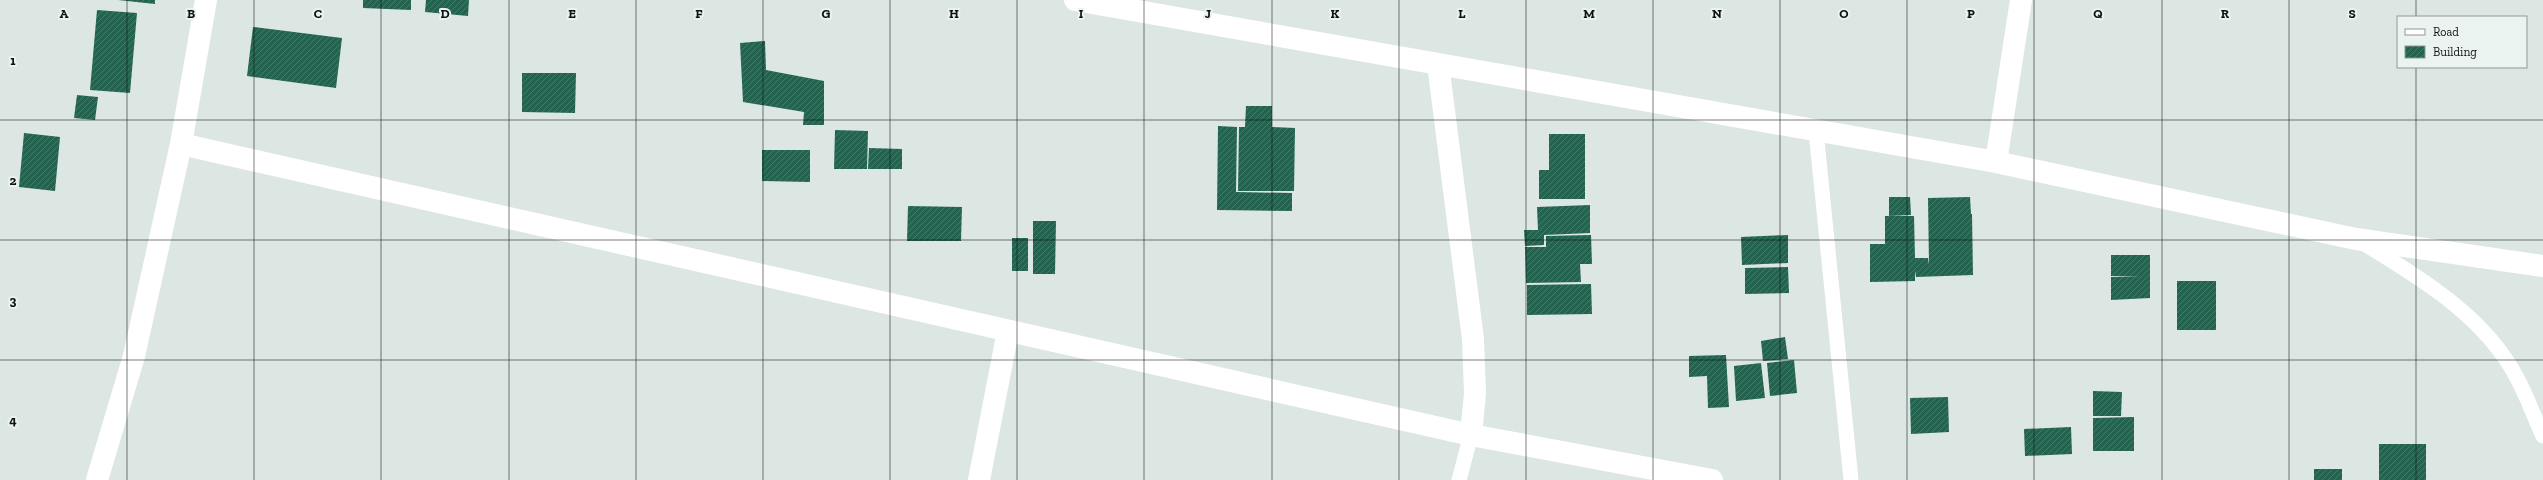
<svg xmlns="http://www.w3.org/2000/svg" width="2543" height="480" font-family="'Zilla Slab',serif">
	<style>
		.building { fill: url(#building-hatch) }
		.lines { fill: none; stroke-linecap: round; stroke-linejoin: round }
		.service { stroke: #fff; stroke-width: 15 }
		.minor { stroke: #fff; stroke-width: 22 }
		.grid { fill: none; stroke: #0f1211; stroke-width: 1; stroke-opacity: 0.55 }
		.grid-label { font-size: 13px; text-anchor: middle; font-weight: bold; fill: #0f1211; stroke: #eaf3ef; stroke-width: 4; stroke-linejoin: round; paint-order: stroke }
	</style>
	<defs>
		<pattern id="building-hatch" width="6" height="6" patternUnits="userSpaceOnUse"><rect width="6" height="6" fill="#236350"/><path d="M-1 1l2-2M0 6l6-6M5 7l2-2" fill="none" stroke="#48786a"/></pattern>
	</defs>
	<rect width="100%" height="100%" fill="#dce6e2"/>
	<!-- building -->
	<path class="building" d="M118 0H155V4Z
		M363 0H411V10L363 8Z
		M426 0H469L468 16 425 12Z
		M97 10 137 13 130 93 90 90Z
		M253 27 342 38 336 88 247 76Z
		M765 41 766 70 824 81V125H803L804 112 743 102 740 43Z
		M522 73H576L575 113 522 112Z
		M77 95 98 97 95 120 74 118Z
		M1246 106H1272V127L1295 128 1294 191H1238L1239 127H1245Z
		M1218 126 1237 127 1236 192 1292 193V211L1217 210Z
		M835 130 868 131 867 169H834Z
		M24 133 60 137 55 191 19 187Z
		M1549 134H1585V199H1539V170H1549Z
		M869 148 902 149V169H868Z
		M762 150H810V182L762 181Z
		M1889 197H1910L1911 215 1889 216Z
		M1970 197 1971 214 1937 215 1972 214 1973 275 1916 277 1915 270V281L1870 282V244H1885V216H1914L1915 258H1928L1929 265 1928 198Z
		M1590 205V233L1544 235V245L1525 246 1524 230H1538L1537 207Z
		M908 206 962 207 961 241H907Z
		M1033 221H1056L1055 274H1033Z
		M1591 235 1592 264H1580L1581 282 1526 283 1525 247H1546V236Z
		M1788 235V263L1742 265 1741 237Z
		M1012 238H1028V271H1012Z
		M2111 255H2150V298L2111 300V277H2140L2111 276Z
		M1788 267 1789 293 1745 294V268Z
		M2177 281H2216V330H2177Z
		M1591 284 1592 314 1527 315V285Z
		M1785 337 1788 359 1763 361 1761 341Z
		M1726 355 1729 407 1708 408 1707 376 1689 377V356Z
		M1794 360 1797 393 1770 396 1767 363Z
		M1761 363 1765 398 1736 401 1734 366Z
		M2093 391 2122 392 2121 416H2093Z
		M1948 397 1949 432 1911 434 1910 398Z
		M2134 417V451H2093V418Z
		M2071 427 2072 454 2025 456 2024 429Z
		M2379 444H2426V480H2379Z
		M2314 469H2342V480H2314Z"/>
	<g class="lines">
		<!-- service -->
		<path class="service" d="M1816 131 1851 480
			M2363 243C2420 278 2485 316 2517 378 2527 396 2534 417 2543 436
			M1459 480 1471 435"/>
		<!-- minor -->
		<path class="minor" d="M1075 0 1996 162 2356 239 2543 266
			M1438 64 1473 339 1475 393 1471 435
			M181 144 1471 435 1712 480
			M1996 162 2021 0
			M97 480 134 356 181 144 206 0
			M979 480 1008 331"/>
	</g>
	<!-- grid -->
	<path class="grid" d="M127 0V480M254 0V480M381 0V480M509 0V480M636 0V480M763 0V480M890 0V480M1017 0V480M1144 0V480M1272 0V480M1399 0V480M1526 0V480M1653 0V480M1780 0V480M1907 0V480M2034 0V480M2162 0V480M2289 0V480M2416 0V17M2416 67V480M0 120H2543M0 240H2543M0 360H2543"/>
	<g class="grid-label">
		<text x="64" y="18">A</text>
		<text x="191" y="18">B</text>
		<text x="318" y="18">C</text>
		<text x="445" y="18">D</text>
		<text x="572" y="18">E</text>
		<text x="699" y="18">F</text>
		<text x="826" y="18">G</text>
		<text x="954" y="18">H</text>
		<text x="1081" y="18">I</text>
		<text x="1208" y="18">J</text>
		<text x="1335" y="18">K</text>
		<text x="1462" y="18">L</text>
		<text x="1589" y="18">M</text>
		<text x="1717" y="18">N</text>
		<text x="1844" y="18">O</text>
		<text x="1971" y="18">P</text>
		<text x="2098" y="18">Q</text>
		<text x="2225" y="18">R</text>
		<text x="2352" y="18">S</text>
		<text x="13" y="65">1</text>
		<text x="13" y="185">2</text>
		<text x="13" y="305">3</text>
		<text x="13" y="425">4</text>
	</g>
	<!-- legend -->
	<rect x="2397" y="16" width="130" height="52" fill="#eaf3ef" stroke="#929996"/>
	<rect x="2405" y="29" width="20" height="6" fill="#ffffff" stroke="#929996"/>
	<text x="2433" y="36" font-size="12" fill="#0f1211">Road</text>
	<rect x="2405" y="46" width="20" height="12" fill="url(#building-hatch)" stroke="#929996"/>
	<text x="2433" y="56" font-size="12" fill="#0f1211">Building</text>
</svg>
